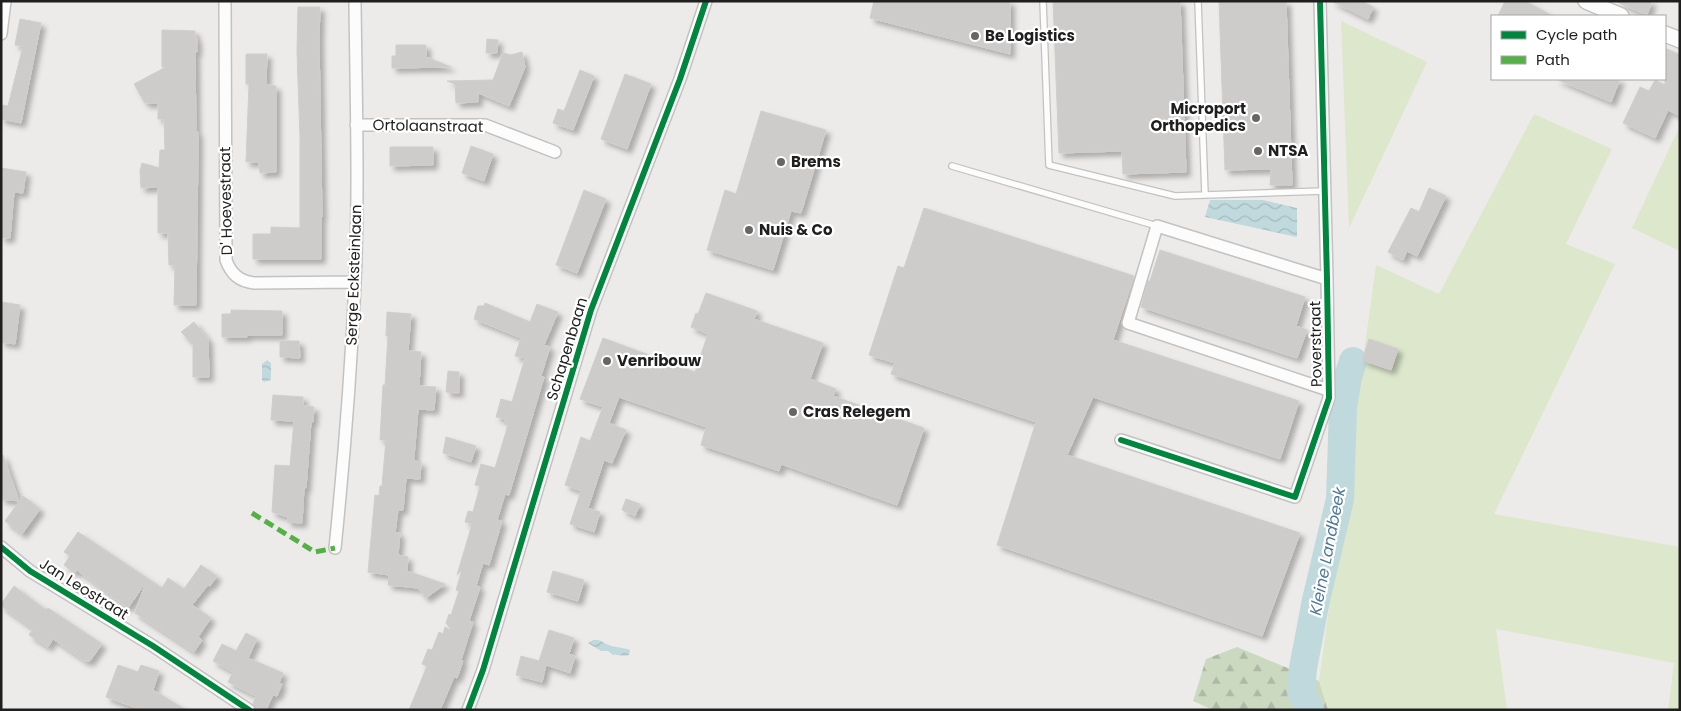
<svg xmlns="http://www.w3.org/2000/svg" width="1681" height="711" font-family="Poppins,sans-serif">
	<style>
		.grass { fill: #dce7cb }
		.forest { fill: url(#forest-firs) }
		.water { fill: url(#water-waves) }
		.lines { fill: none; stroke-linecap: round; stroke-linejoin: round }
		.river { stroke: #c0d9dd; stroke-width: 28 }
		.building { fill: #ceccca; stroke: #d0cdca; filter: url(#shadow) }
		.service-casing { stroke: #c3c2c1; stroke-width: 8 }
		.minor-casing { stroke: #c3c2c1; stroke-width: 14 }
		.tertiary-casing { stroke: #c3c2c1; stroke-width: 18 }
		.service { stroke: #fcfcfc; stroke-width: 5.5 }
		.minor { stroke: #fcfcfc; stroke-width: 11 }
		.tertiary { stroke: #fcfcfc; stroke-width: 15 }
		.quiet { stroke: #55b145; stroke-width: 5; stroke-dasharray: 10 5; stroke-linecap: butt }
		.cycleway-casing { stroke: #fff; stroke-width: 9 }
		.cycleway { stroke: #00873e; stroke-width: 6 }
		.poi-dot { fill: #676666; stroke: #fff; stroke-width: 2 }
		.labels { text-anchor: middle; stroke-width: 4.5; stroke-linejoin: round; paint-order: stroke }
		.poi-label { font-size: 15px; font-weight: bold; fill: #1f1f1f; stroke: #fff; text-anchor: start }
		.street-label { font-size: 15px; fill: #1f1f1f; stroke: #fff }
		.water-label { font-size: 16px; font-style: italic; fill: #4f7896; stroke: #fff }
	</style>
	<defs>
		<pattern id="forest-firs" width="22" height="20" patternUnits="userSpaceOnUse" patternTransform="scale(1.25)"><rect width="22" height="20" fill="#cbd9c1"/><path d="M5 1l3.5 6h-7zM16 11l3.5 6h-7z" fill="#aebaa5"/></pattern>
		<pattern id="water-waves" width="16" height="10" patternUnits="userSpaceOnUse" patternTransform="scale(1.25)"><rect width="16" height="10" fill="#c0d9dd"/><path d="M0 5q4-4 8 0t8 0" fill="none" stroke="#a5babd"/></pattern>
		<filter id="shadow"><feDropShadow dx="4.5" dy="4.5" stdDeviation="2.5" flood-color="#0004"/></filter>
	</defs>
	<rect width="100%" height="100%" fill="#edebe9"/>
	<!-- grass -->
	<path class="grass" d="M1341 21 1427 62 1349 228Z
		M1534 114 1612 149 1566 244 1615 264 1494 514 1680 547V710H1668L1674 663 1496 629 1507 710H1328L1319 681 1376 265 1439 294Z
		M1680 126V251L1632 228Z"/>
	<!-- forest -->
	<path class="forest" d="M1237 647 1319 681 1328 710H1213L1193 701 1206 659Z"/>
	<!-- water -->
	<path class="water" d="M1210 200H1263L1297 208V237L1205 217Z
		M267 360 271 363V380L264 382 262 380V364Z
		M593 640C603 640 601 642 609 645 615 648 624 647 630 650L629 655C623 657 618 654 613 655L608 651H601L588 643Z"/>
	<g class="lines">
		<!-- river -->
		<path class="river" d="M1310 710 1301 692 1303 668 1316 600 1340 499 1343 407 1348 377 1353 361"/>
	</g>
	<!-- building -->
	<path class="building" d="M874 1H1010V54L870 18Z
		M1053 1H1180L1186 172 1123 174 1122 151 1059 153Z
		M1219 1H1286L1292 185H1270L1271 169 1225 170Z
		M1331 1H1361L1373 7 1368 19Z
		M1505 1H1525L1553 16H1498Z
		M1615 1H1652L1647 15Z
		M298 7H320L319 39 322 217H321V259H253V234H271V227L300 228V137L297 52Z
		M20 19 41 23 21 123 1 119V105L8 106 23 46 15 45Z
		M162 30 195 31V38H197V52H195L196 132H198V148L196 305H174L175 265H169L168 233H158V187L141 188 140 171 142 163 159 168 160 150H165L164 119H158V103H145L134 84 166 67H162Z
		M487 39 498 40 497 53H486Z
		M396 45H426V57L451 67 392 68V56H396Z
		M1665 48 1680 55V116L1668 110 1655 138 1623 123 1640 87 1649 91 1655 80 1665 85Z
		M522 52 525 67 509 106 478 93V102L456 103 455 84 447 81 493 80 503 53 511 55Z
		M246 54H267L266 85 276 86V172L260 173 259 162H246L249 84H246Z
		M580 70 594 76 573 130 553 123 558 109 564 111Z
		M625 74 651 84 627 149 601 139Z
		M1556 79H1620L1611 102Z
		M761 111 826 130 801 213 791 211 773 270 707 250 725 190 736 194Z
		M471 146 493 154 484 181 462 173Z
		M390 147H433V165L390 166Z
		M1 168 26 172 23 193 14 192 10 238H1Z
		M1429 188 1446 196 1417 256 1407 251 1403 260 1388 252 1411 208 1419 212Z
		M584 190 606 199 577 273 556 265Z
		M924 208 1134 276 1113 340 1299 401 1280 459 1093 397 1067 455 1300 533 1262 636 997 545 1036 422 891 374 895 363 869 355 898 266 904 268Z
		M1160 250 1305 297 1296 326 1307 330 1297 358 1141 307 1148 281H1150Z
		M706 293 757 311 754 319 823 343 810 379 836 389 833 396 924 428 897 505 781 464 779 471 701 445 706 427 619 397 609 423 626 430 612 463 604 460 588 508 600 512 594 532 570 524 581 491 565 485 581 437 590 441 603 407 580 399 603 338 695 372 708 334 691 327 696 313 698 314Z
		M1 302 20 305 15 344 1 342Z
		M485 303 530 322 537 304 558 312 544 345 550 347 541 376 544 377 509 495 505 494 497 520 502 521 489 565 483 563 476 586 480 587 469 621 473 622 461 660 463 661 457 678 454 677 440 710H409L427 666 422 664 428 649 432 650 439 632 443 634 445 627 452 631 446 623 449 614 451 615 459 591 456 590 462 570 457 575 472 524 465 522 468 511 473 512 480 486 475 485 481 464 495 468 508 425 504 424 505 419 496 417 501 399 512 402 525 358 515 356 521 338 474 319 478 306H484Z
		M231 310 282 311V335H247V337H222V314H231Z
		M387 312 411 314 408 351 421 352 419 386 436 387 434 410 418 409 414 457V461L421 462 420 479 406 478 403 510H398L395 533H400L398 555 408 557 407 571 445 584 426 598 418 588 388 585 389 575 368 572 375 495 379 496 380 486H382L386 440H380L383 385H385L388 336H386Z
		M194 322 208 339 209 377H193V344L181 332Z
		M1369 339 1398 349 1391 370 1362 360Z
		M280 341H299L300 358 280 357Z
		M448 371 459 372V393L446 392Z
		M273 395 303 397V406L314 407 313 422H311L306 488H304L302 523 287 522 288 517 272 512 275 465 290 466 294 421 271 420Z
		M446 437 476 446 471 462 443 453Z
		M1 455H3L19 501 1 499Z
		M23 496 40 509 22 534 5 521Z
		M626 499 640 504 635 516 622 510Z
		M78 532 162 588 168 578 184 589 201 565 217 576 210 586 208 585 192 605 211 618 198 637 202 640 194 652 135 613 146 582 128 608 77 570 75 573 64 565 70 556 64 552Z
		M553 571 584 580 578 601 547 592Z
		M14 586 46 610 48 608 102 644 90 661H85L53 639 48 647 29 635 33 629 1 606V604Z
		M549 630 574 638 569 654 575 656 570 673 546 665 542 682 516 675 521 656 539 661Z
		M246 633 257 639 248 658 283 673 279 683 282 684 277 696 273 695 266 710 256 708 253 704 256 696 228 682 233 672 213 661 222 644 236 651Z
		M118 665 138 672 141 665 159 671 153 690 186 710H142L106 697Z"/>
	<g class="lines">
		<!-- service casing -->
		<g class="service-casing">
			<path id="service" d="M1043 1 1049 165 1175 196 1324 191
				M1198 1 1205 195
				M952 166 1157 226"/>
		</g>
		<!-- minor casing -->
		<g class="minor-casing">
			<path id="minor" d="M225 1 226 260C231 274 239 281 254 283L355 282
				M1 34 5 1
				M356 125H485L555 152
				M1327 279 1157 226 1128 323 1328 390
				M1121 440 1295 497 1329 398 1327 279 1320 1
				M1 547 30 571 153 646 249 710
				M335 548C344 460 351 371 355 283 359 189 356 95 355 1
				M468 710 483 670 591 310 680 79 706 1"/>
		</g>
		<!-- tertiary casing -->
		<g class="tertiary-casing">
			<path id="tertiary" d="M1586 1 1621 16
				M1665 34 1680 40"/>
		</g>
		<!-- service -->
		<use href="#service" class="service"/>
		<!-- minor -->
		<use href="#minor" class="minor"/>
		<!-- tertiary -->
		<use href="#tertiary" class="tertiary"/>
		<!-- quiet -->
		<path class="quiet" d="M252 513 315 552 335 548"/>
		<!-- cycleway casing -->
		<g class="cycleway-casing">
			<path id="cycleway" d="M1121 440 1295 497 1329 398 1327 279 1320 1
				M1 547 30 571 153 646 249 710
				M468 710 483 670 591 310 680 79 706 1"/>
		</g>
		<!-- cycleway -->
		<use href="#cycleway" class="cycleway"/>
	</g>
	<!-- markers -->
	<g class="poi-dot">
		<circle cx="975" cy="36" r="5"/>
		<circle cx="1256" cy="118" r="5"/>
		<circle cx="1258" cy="151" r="5"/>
		<circle cx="781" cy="162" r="5"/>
		<circle cx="749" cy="230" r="5"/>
		<circle cx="607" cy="361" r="5"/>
		<circle cx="793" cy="412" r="5"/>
	</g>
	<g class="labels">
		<!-- poi labels -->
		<g class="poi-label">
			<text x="985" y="41">Be Logistics</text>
			<text x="1246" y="114" text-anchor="end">Microport<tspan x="1246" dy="17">Orthopedics</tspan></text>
			<text x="1268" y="156">NTSA</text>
			<text x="791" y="167">Brems</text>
			<text x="759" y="235">Nuis &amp; Co</text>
			<text x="617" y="366">Venribouw</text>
			<text x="803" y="417">Cras Relegem</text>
		</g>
		<!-- street labels -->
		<g class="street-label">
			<text transform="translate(428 126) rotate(1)" y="5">Ortolaanstraat</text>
			<text transform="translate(226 201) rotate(-91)" y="5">D' Hoevestraat</text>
			<text transform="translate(354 275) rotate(-88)" y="5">Serge Ecksteinlaan</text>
			<text transform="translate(1316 344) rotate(-91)" y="5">Poverstraat</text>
			<text transform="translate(567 349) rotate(-73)" y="5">Schapenbaan</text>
			<text transform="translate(84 589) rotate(32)" y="5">Jan Leostraat</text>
		</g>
		<!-- water labels -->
		<g class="water-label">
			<text transform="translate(1327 551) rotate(-79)" y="6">Kleine Landbeek</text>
		</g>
	</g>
	<!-- border -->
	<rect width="1681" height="711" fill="none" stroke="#1f1f1f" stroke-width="5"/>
	<!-- legend -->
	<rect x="1491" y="15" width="175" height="65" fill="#ffffff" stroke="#a5a5a5"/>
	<rect x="1501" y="31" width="25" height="8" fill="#00873e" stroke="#a5a5a5"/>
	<text x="1536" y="40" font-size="15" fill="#1f1f1f">Cycle path</text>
	<rect x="1501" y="56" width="25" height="8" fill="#55b145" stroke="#a5a5a5"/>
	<text x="1536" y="65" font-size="15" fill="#1f1f1f">Path</text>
</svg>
